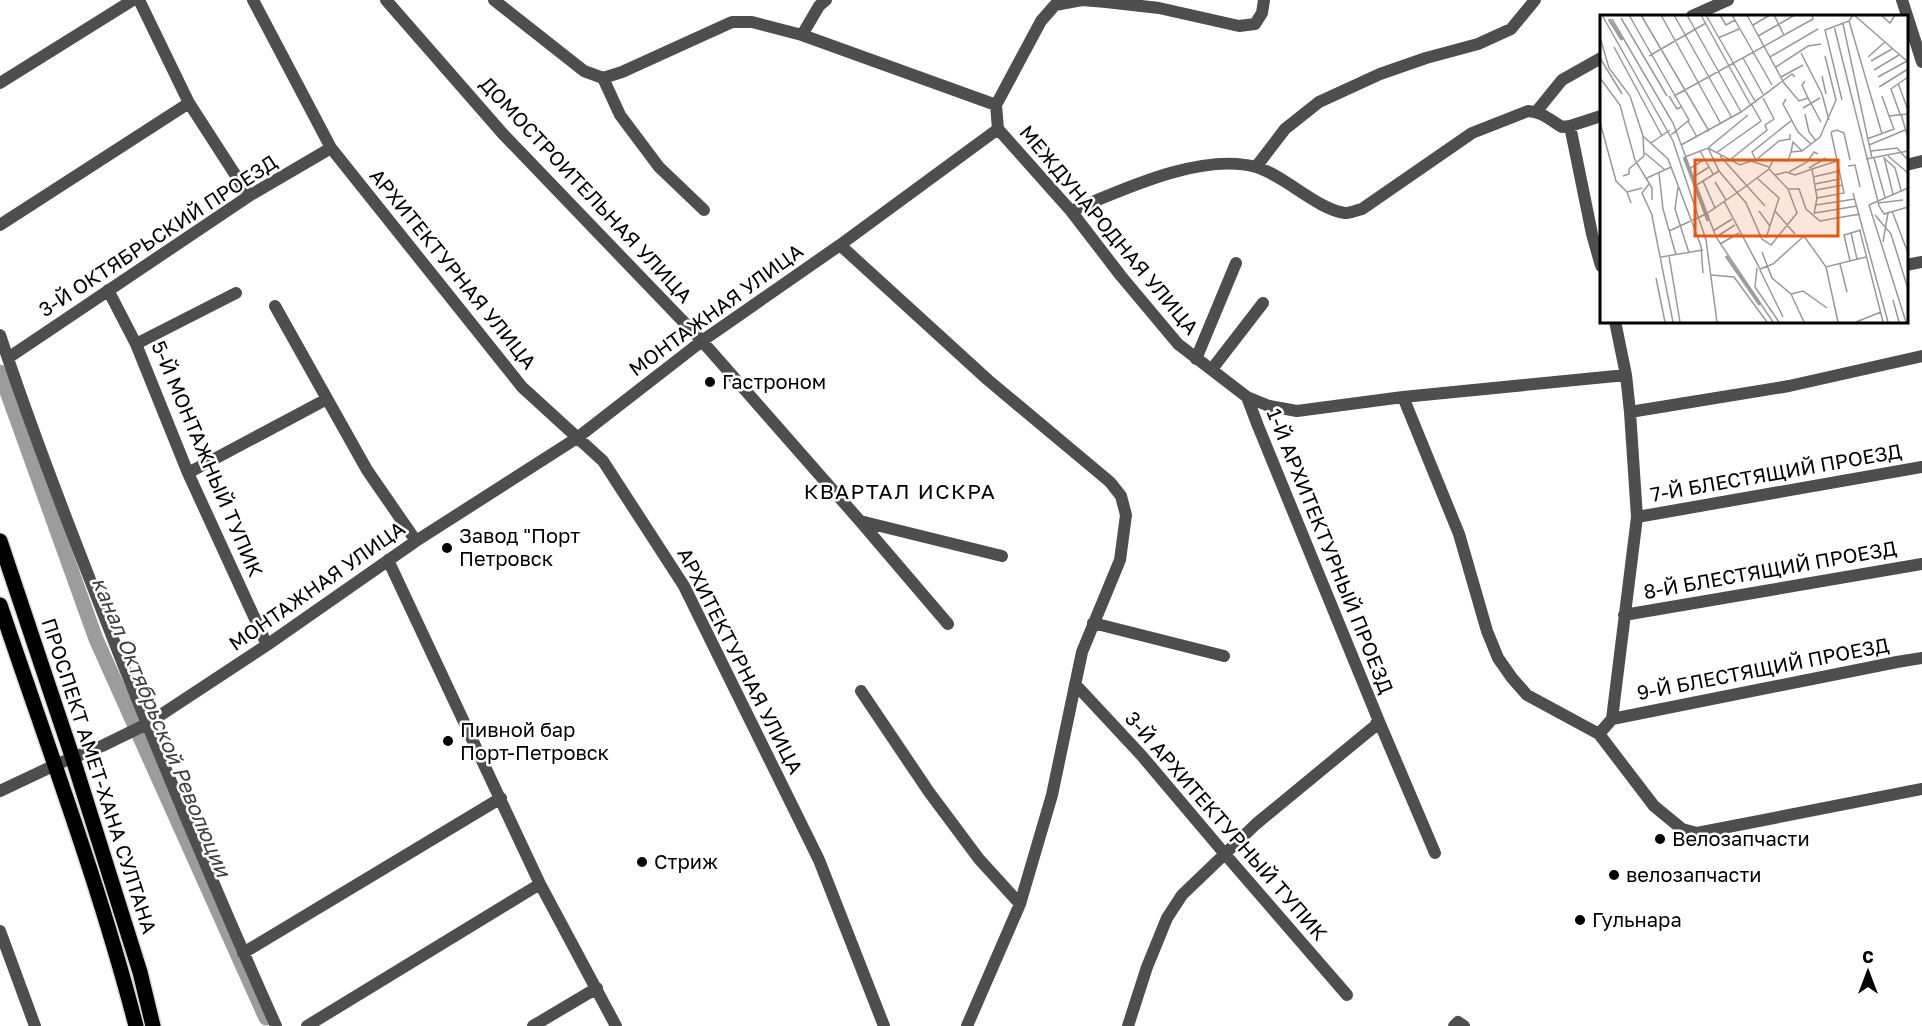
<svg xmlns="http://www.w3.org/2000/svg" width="1922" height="1026" font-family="'Golos Text',sans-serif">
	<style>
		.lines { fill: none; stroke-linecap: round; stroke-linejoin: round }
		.canal { stroke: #9c9c9c; stroke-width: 15 }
		.primary-casing { stroke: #dbdbdb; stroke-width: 18 }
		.minor { stroke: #4e4e4e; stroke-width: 12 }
		.primary { stroke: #000; stroke-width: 15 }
		.poi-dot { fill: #000; stroke: #fff; stroke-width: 2 }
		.labels { text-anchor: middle; stroke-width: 5; stroke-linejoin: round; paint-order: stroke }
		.street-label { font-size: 20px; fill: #000; stroke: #fff }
		.poi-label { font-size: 20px; fill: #000; stroke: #fff; text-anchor: start }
		.neighbourhood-label { font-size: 21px; letter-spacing: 1.5px; fill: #000; stroke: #fff }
		.water-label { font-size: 21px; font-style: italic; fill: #3d3d3d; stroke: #fff }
		.inset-river { fill: none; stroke: #9c9c9c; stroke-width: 3 }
		.inset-road { fill: none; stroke: #999; stroke-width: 1.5 }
		.view { fill: #e8590c; fill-opacity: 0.15; stroke: #e8590c; stroke-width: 3 }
		.inset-edge { fill: none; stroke: #000; stroke-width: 3 }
	</style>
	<rect width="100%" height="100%" fill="#fff"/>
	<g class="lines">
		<!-- canal -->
		<path class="canal" d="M0 372 96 639 266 1018"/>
		<!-- primary casing -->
		<g class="primary-casing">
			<path id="primary" d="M0 541 73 759 140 972 153 1026
				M0 605C47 745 99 883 136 1026"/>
		</g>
		<!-- minor -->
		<path class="minor" d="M139 0 189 103 249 196
			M253 0 331 148 522 387 603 461 684 586 819 860 884 1026
			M386 0 503 134 702 341 860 521 948 624
			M494 0 584 71 603 78 622 72 732 22H752L802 35 996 105
			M1902 0 1922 62
			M1692 16 1728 0
			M802 35 819 6 826 0
			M603 78 620 115 659 167 704 210
			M0 83 133 0
			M1536 112 1562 80 1601 58
			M1570 126 1601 116
			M998 129 1071 211 1121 276 1178 344 1247 397 1269 406 1297 411 1403 397 1459 534 1487 631 1498 658 1512 678 1527 695 1599 734 1654 806 1682 829 1697 833 1922 789
			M1906 165 1922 161
			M1256 167 1285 129 1319 102 1380 74 1426 58 1478 44 1511 29 1535 0
			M1071 211C1122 190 1201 152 1256 167 1284 175 1318 210 1345 213 1350 213 1357 210 1362 209L1472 133 1528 111C1543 112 1550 120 1562 127L1570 126 1592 234 1601 266
			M0 225 189 103
			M840 245 988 380 1110 482 1121 496 1126 515 1120 560 1082 652 1052 795 1020 904 967 1026
			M1906 265 1922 262
			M108 290 136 344 188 473 267 645
			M275 306 367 470 416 541
			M0 335C36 443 78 549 119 654 169 779 221 903 276 1026
			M136 344 236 293
			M8 358 249 196 331 148
			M1196 359 1236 263
			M1212 369 1263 303
			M1403 397 1626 375
			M1630 412 1789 386 1922 356
			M188 473 327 399
			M1637 517 1922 467
			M860 521 1002 556
			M388 560 540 884 616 1026
			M1624 615 1922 564
			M1093 623 1224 656
			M1075 684 1142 756 1224 853 1347 995
			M861 691 929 792 979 859 1020 904
			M1378 719 1435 853
			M1612 719 1897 662 1922 658
			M1599 734 1612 719 1637 517 1630 412 1626 375 1615 321
			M0 791 55 765 102 746 147 724 267 645 416 541 577 438 702 341 840 245 998 129 996 105 1041 21 1055 5 1082 0 1106 2 1159 8 1239 26 1255 24 1262 13 1264 0
			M0 931 35 1026
			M243 953 501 798
			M307 1026 540 884
			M533 1026 597 988
			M1128 1026 1147 967 1167 918 1182 895 1256 824 1375 726 1378 719 1258 426 1247 397
			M1454 1026 1458 1022 1464 1026"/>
		<!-- primary -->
		<use href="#primary" class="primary"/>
	</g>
	<!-- markers -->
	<g class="poi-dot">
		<circle cx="710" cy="382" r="6"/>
		<circle cx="447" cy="548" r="6"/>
		<circle cx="448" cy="741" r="6"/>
		<circle cx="1660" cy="839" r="6"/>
		<circle cx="642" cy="862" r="6"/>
		<circle cx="1614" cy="875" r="6"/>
		<circle cx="1580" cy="920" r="6"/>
	</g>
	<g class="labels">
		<!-- street labels -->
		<g class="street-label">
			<text transform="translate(586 190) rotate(47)" y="7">ДОМОСТРОИТЕЛЬНАЯ УЛИЦА</text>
			<text transform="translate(1109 230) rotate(50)" y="7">МЕЖДУНАРОДНАЯ УЛИЦА</text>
			<text transform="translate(158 236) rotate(-33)" y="7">3-Й ОКТЯБРЬСКИЙ ПРОЕЗД</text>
			<text transform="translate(453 269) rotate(51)" y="7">АРХИТЕКТУРНАЯ УЛИЦА</text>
			<text transform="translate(716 310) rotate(-36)" y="7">МОНТАЖНАЯ УЛИЦА</text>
			<text transform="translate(207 459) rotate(67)" y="7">5-Й МОНТАЖНЫЙ ТУПИК</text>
			<text transform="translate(1776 473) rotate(-10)" y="7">7-Й БЛЕСТЯЩИЙ ПРОЕЗД</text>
			<text transform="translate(1330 551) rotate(68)" y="7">1-Й АРХИТЕКТУРНЫЙ ПРОЕЗД</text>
			<text transform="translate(1770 570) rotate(-10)" y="7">8-Й БЛЕСТЯЩИЙ ПРОЕЗД</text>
			<text transform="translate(317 586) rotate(-35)" y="7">МОНТАЖНАЯ УЛИЦА</text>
			<text transform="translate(740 661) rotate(63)" y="7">АРХИТЕКТУРНАЯ УЛИЦА</text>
			<text transform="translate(1763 669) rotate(-11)" y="7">9-Й БЛЕСТЯЩИЙ ПРОЕЗД</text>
			<text transform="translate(99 776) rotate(72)" y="7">ПРОСПЕКТ АМЕТ-ХАНА СУЛТАНА</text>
			<text transform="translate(1226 826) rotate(49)" y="7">3-Й АРХИТЕКТУРНЫЙ ТУПИК</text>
		</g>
		<!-- poi labels -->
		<g class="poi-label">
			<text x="722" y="389">Гастроном</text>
			<text x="459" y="543">Завод "Порт<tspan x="459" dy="23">Петровск</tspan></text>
			<text x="460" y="737">Пивной бар<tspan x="460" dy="23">Порт-Петровск</tspan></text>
			<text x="1672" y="846">Велозапчасти</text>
			<text x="654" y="869">Стриж</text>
			<text x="1626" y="882">велозапчасти</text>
			<text x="1592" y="927">Гульнара</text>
		</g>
		<!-- neighbourhood labels -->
		<g class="neighbourhood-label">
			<text x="900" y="499">КВАРТАЛ ИСКРА</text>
		</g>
		<!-- water labels -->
		<g class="water-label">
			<text transform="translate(161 727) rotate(67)" y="7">канал Октябрьской Революции</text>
		</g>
	</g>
	<!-- overview -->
	<g transform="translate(1600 15)">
		<rect width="308" height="308" fill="#fff"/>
		<path class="inset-river" d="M9 4 22 25M84 142 108 206M126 241 160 290"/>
		<path class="inset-road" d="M2 0 73 126 106 225 117 307M29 0 89 105 71 120M41 0 109 116M61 0 121 109M74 0 132 103M87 0 141 97M101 0 151 91M106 0 156 88M120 0 126 10 135 5M132 0 172 70M147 0 184 68 199 86 208 83 221 107M174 0 184 20M254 0 308 47M281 0 290 8 295 0M21 3 67 81M12 4 73 108 116 222 173 307M249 6 282 119M243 9 272 143M153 10 170 0M234 11 279 191 284 199 308 192M158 21 195 0M0 22 9 53 30 81 43 121 44 141 29 154V159L23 161M118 23 139 14M14 32 62 121M201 38 222 79 229 105M49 41 106 8M170 42 218 14M268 42 285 27M0 43 22 79M143 43 163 79M271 46 292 34M176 52 208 31 221 29M274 55 299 40M222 61 226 79M181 62 203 50M278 62 307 46M0 63 20 90 35 145 52 173V185M205 66 202 70 208 83M298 68 308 95M279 72 308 54M69 81 77 94 81 92M74 81 213 4 212 0M282 81 289 101M186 84 183 89 198 117 211 129M242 85 225 15 249 6 253 0M203 93 220 83M205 99 209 117 216 126M300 99 291 74 308 62M301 99 308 123M148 100 108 133 119 156 146 188 162 224 171 230 197 198 188 174M88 106 97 122M0 107 16 166 27 177M231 117 237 115 244 118 250 145M43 121 68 144 101 231 103 258M267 124 294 114 289 101 308 99M51 128 70 115M81 130 141 97 192 59 195 62M269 130 305 115M100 136 113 159M271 136 297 133 308 145M191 137 193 127 202 136M45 138 65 155M116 138 161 106 152 90M120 141 165 191M288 141 308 158M85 142 108 133 140 150 151 146 169 152M284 142 293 179M274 143 285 182M284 143 295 153 301 175M131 144 167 115 165 110 174 104 163 83M266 144 308 136M156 145 152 137 192 105M156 145 179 126 190 124V119M248 151 255 150 260 172M209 153 226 143M89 154 105 144M169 154 188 174H199L206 194 220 206 260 199M212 154 237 146M189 157 207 147 214 137 218 139M59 158 63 194 76 240M175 160 186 157 195 160 212 154 217 183 214 199M213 162 239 156M47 163 71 152M92 163 109 152M157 163 179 183 166 223M103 166 115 193M115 167 126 185M49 169 42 178 53 202M215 169 240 164M95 171 119 156M78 172 75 194 89 238M216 175 243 170M253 178 288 307M217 183 244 178 231 117M124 186 160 254 173 249 204 221 226 252 266 242M31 188 27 177 42 173M278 188 303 185M216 190 255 184M159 196 170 211M175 196 195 219M292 196 308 238M215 198 257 191M275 200 291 219 308 274M52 201 73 307M69 216 106 199 138 177 169 154 173 145 188 146 191 137 202 136 220 122 236 85 225 41M113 216 132 204M260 216 283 307M251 218 257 244M116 222 135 210M283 227 288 198M120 229 139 218M162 237 172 263 191 279 204 307M69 241 80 307M61 242 103 235M250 246 244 220 261 215M240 249 247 277M226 252 238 307M157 253 155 272 179 307M160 255 183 302M111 260 134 262 167 307M56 263 65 307M191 279 203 276 227 293M293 285 299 307M256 307 281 297M306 307 269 190 308 173"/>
		<path class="view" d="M95 145H238V221H95Z"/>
		<rect width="308" height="308" class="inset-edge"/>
	</g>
	<!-- north arrow -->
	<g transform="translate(1868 972)" stroke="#ffffff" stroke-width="4.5" paint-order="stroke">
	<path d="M0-4.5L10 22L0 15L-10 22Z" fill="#000000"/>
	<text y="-9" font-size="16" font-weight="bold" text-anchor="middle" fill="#000000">С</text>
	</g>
</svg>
